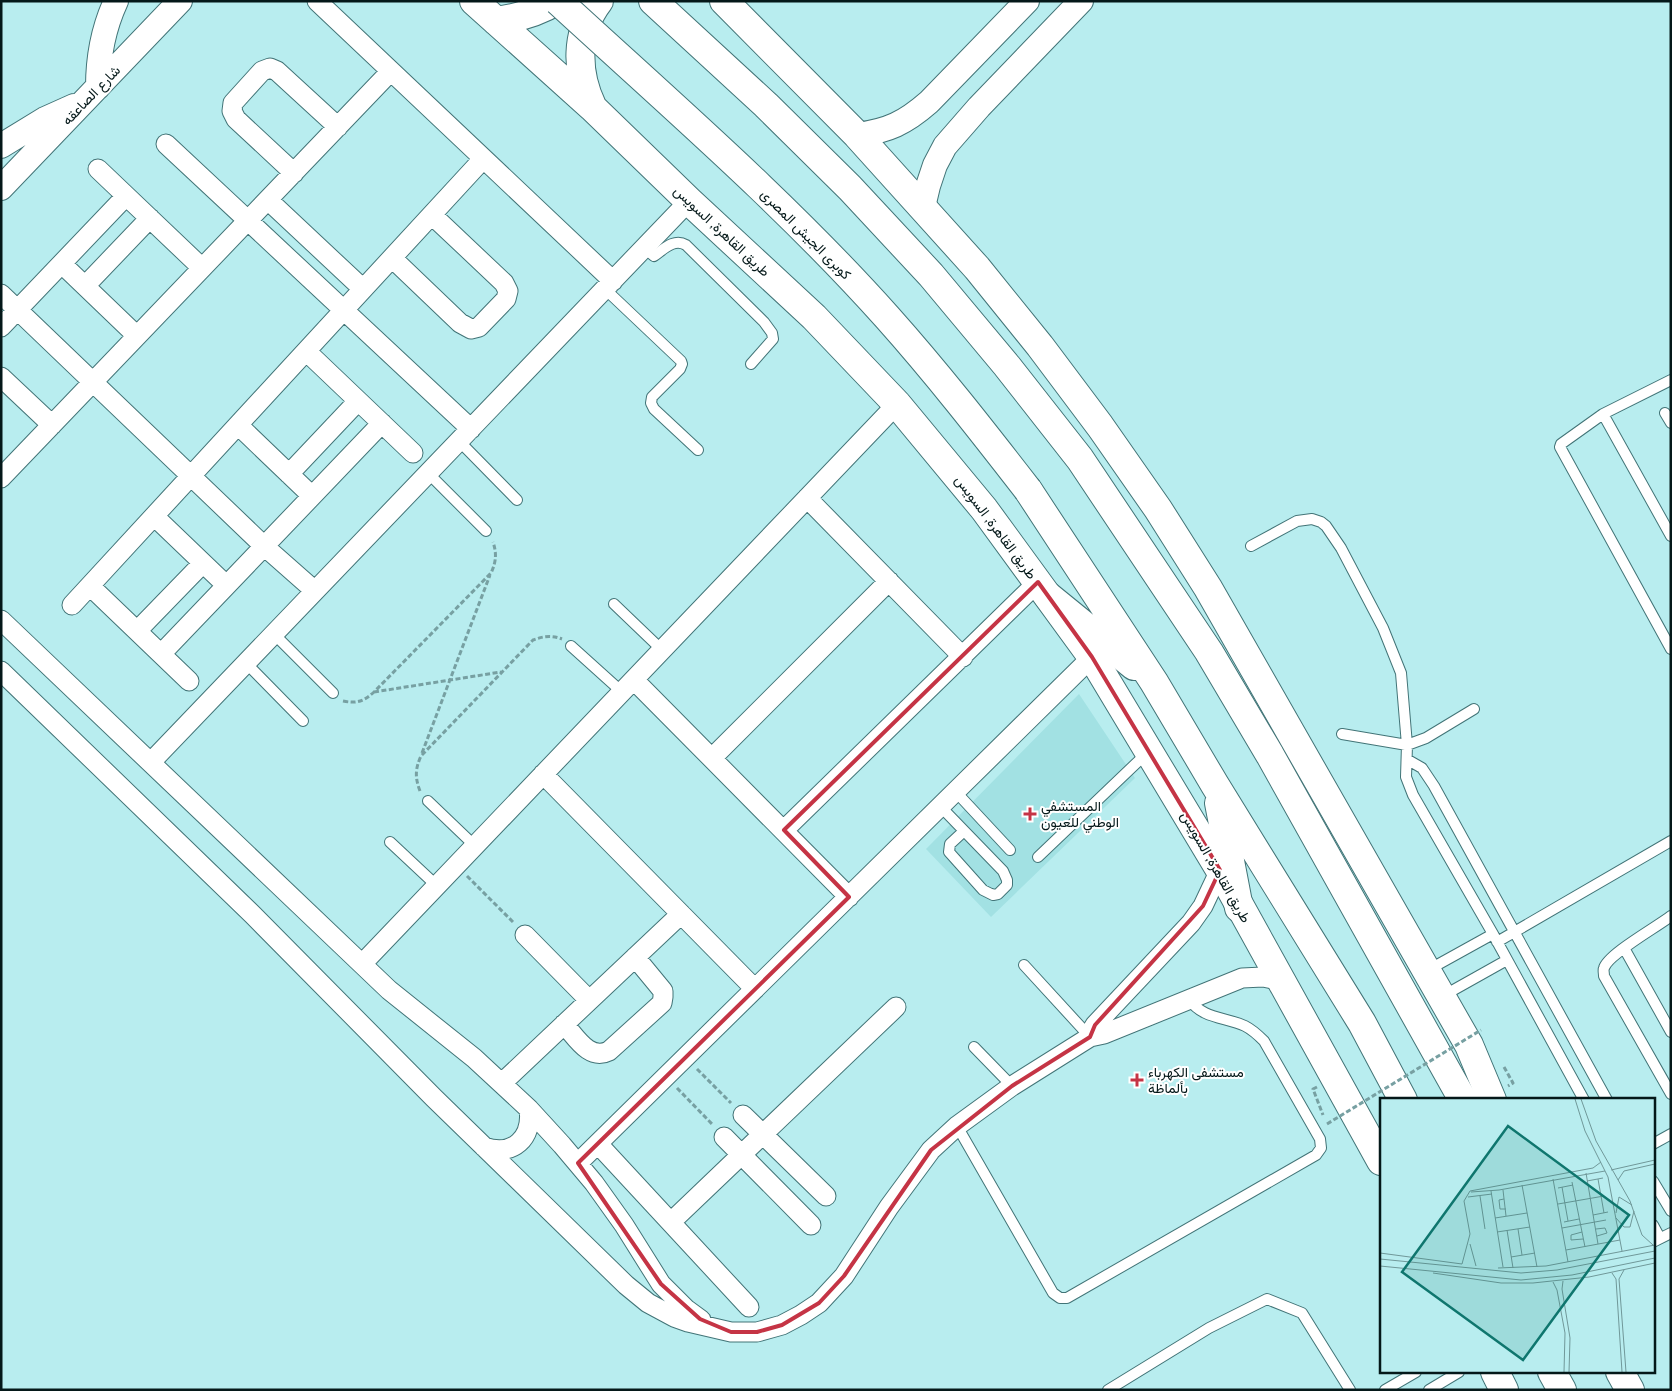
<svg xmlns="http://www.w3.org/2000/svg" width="1672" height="1391" font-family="Mulish,Vazirmatn,sans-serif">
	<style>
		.built { fill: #a2e1e3 }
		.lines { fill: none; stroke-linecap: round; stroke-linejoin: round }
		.service-casing { stroke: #427477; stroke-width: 12 }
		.minor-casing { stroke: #427477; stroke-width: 21 }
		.tertiary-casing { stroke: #427477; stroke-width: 26 }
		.primary-casing { stroke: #427477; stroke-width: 30 }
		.motorway-casing { stroke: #427477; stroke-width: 30 }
		.path { stroke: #77a0a2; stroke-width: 3; stroke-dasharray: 5 2.5; stroke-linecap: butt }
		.service { stroke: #fff; stroke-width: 10 }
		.minor { stroke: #fff; stroke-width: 19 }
		.tertiary { stroke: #fff; stroke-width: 24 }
		.primary { stroke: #fff; stroke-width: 28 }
		.motorway { stroke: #fff; stroke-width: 28 }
		.motorway-bridge-casing { stroke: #427477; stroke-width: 30; stroke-linecap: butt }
		.path-bridge { stroke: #77a0a2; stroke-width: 3; stroke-dasharray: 5 2.5; stroke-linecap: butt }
		.motorway-bridge { stroke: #fff; stroke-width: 28 }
		.marked { fill: none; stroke: #c53445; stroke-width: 4; stroke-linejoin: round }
		.poi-dot { fill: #c53445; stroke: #fff; stroke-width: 2 }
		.labels { text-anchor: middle; stroke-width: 4; stroke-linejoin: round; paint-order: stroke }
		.street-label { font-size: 14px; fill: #041819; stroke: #fff }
		.poi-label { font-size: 14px; fill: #041819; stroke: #fff; text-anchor: start }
		.inset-road { fill: none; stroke: #709899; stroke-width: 1 }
		.view { fill: #0f766e; fill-opacity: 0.15; stroke: #0f766e; stroke-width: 2.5 }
		.inset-edge { fill: none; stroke: #041819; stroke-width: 2.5 }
	</style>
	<rect width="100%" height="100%" fill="#b8edef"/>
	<!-- built -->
	<path class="built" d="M1079 694 1135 778 991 917 926 849Z"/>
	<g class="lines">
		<!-- service casing -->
		<g class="service-casing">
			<path id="service" d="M644 248 654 256C664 249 674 238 686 245L764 322 772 333 773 339 751 364
				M605 289 681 361 682 364 680 369 652 397 651 403 654 409 698 450
				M1671 380 1603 414 1561 444 1560 447 1671 649
				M1665 413 1671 423
				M1603 414 1671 536
				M459 441 517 500
				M428 473 486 531
				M1251 546 1297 521 1312 519 1321 522 1326 526 1341 548 1383 628 1401 673 1407 745 1406 777 1413 795 1493 934 1584 1100
				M614 604 662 650
				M274 634 333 693
				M571 646 622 692
				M246 663 303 721
				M1342 734 1407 745 1426 738 1474 709
				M1408 760 1422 768 1434 786 1607 1100
				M956 792 1010 850
				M428 801 475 846
				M941 807 1003 871 1007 880V885L998 894 993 895 983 890 949 852 950 844 964 831
				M390 842 437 886
				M1038 857 1148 752
				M1671 916C1657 927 1608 954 1604 968 1603 970 1604 973 1604 976L1671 1094
				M1497 942 1671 841
				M1624 948 1671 1032
				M1024 965 1090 1037
				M1428 970 1493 934
				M1441 997 1507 960
				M974 1047 1012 1086
				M957 1126 1053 1293 1060 1298H1067L1316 1155 1321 1148 1320 1139 1264 1041C1258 1035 1253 1030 1245 1026 1226 1017 1202 1019 1189 999
				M1653 1144 1671 1134
				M1653 1181 1671 1211
				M1653 1225 1660 1238
				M1653 1242 1671 1233
				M1108 1390 1209 1328 1267 1299 1302 1313 1350 1390
				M1385 1390 1416 1372
				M1429 1390 1459 1372"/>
		</g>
		<!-- minor casing -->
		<g class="minor-casing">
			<path id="minor" d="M317 1 613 281
				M166 144 471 429
				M98 169 202 268
				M294 173 236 119 232 111 233 103 262 71 270 68 277 71 338 127
				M268 200 363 289
				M392 258 460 323 471 329 479 327 506 299 508 291 504 283 432 215
				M62 264 137 336
				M85 286 150 218
				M1 294 264 546 315 591
				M1 327 126 196
				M306 351 413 453
				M1 377 52 425
				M238 425 312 496
				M289 474 358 401
				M1 478 391 71
				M807 498 963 657
				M154 516 226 585
				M90 586 189 681
				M72 605 483 159
				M1 620 389 990 474 1058 529 1109 562 1145 594 1183 624 1225 661 1284 686 1309 701 1320
				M137 631 203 563
				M161 654 382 423
				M1 671 253 915 434 1098 626 1285 648 1303 674 1317 688 1322 731 1332H757L782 1325 801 1315 819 1303 844 1276 889 1207 931 1150 957 1126 1012 1086 1090 1037 1104 1034 1242 978 1263 977 1282 981
				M634 680 849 897
				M712 758 889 581
				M151 762 689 201
				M543 774 755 989
				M784 830 1038 582
				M525 935 589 1000
				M362 964 897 404
				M564 1024C576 1037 589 1061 609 1051L662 1003 663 997V991L635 957
				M1090 1037V1033L1095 1025 1191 923 1203 906 1220 870
				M502 1083 681 914
				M743 1115 826 1196
				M724 1137 811 1225
				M598 1144 749 1307
				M484 1147C513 1157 533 1138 529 1109
				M578 1163 1092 657
				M671 1222 896 1007"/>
		</g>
		<!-- tertiary casing -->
		<g class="tertiary-casing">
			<path id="tertiary" d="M98 87C98 56 103 29 116 1
				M857 135C888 131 905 123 929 102L1027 1
				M1 146 45 119 74 106
				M1 188 180 1
				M923 207 928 186 935 165 945 146 979 107 1081 1"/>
		</g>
		<!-- primary casing -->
		<g class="primary-casing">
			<path id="primary" d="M474 1 592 107 689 201 814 317 897 404 984 509 1092 657 1220 870 1381 1161
				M724 1 857 135 977 268 1040 346 1100 426 1158 509 1208 588 1469 1045 1492 1100
				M496 21C517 18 537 13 556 1
				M592 106C576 72 575 32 599 1
				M1495 1372 1504 1390"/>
		</g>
		<!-- motorway casing -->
		<g class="motorway-casing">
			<path id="motorway" d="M653 1 766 105 850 188 931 275 1007 366 1080 459 1209 652 1270 755 1463 1100
				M1028 490 1154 682 1215 785 1362 1023 1403 1100
				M1048 596 1134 666
				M1219 803 1239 908
				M1552 1372 1562 1390
				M1620 1372 1630 1390"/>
		</g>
		<!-- path -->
		<path class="path" d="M374 692 501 672
			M343 701C357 704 364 701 374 692L491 573C496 562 497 554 493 542
			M422 753 490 575
			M420 791C415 778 415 769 421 756L533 640C544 636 551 635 562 639
			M467 876 514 923
			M1504 1067 1513 1083 1508 1086
			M697 1069 731 1103
			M1317 1087 1313 1089 1323 1115
			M677 1088 713 1125"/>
		<!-- service -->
		<use href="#service" class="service"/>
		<!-- minor -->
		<use href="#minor" class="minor"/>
		<!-- tertiary -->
		<use href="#tertiary" class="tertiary"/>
		<!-- primary -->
		<use href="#primary" class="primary"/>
		<!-- motorway -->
		<use href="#motorway" class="motorway"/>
		<!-- motorway-bridge casing -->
		<g class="motorway-bridge-casing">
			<path id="motorway-bridge" d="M558 1C670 104 786 204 887 317 937 373 983 432 1028 490"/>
		</g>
		<!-- path-bridge -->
		<path class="path-bridge" d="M1327 1124 1481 1030"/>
		<!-- motorway-bridge -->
		<use href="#motorway-bridge" class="motorway-bridge"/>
	</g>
	<!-- marked area -->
	<path class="marked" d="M1038 582 1092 657 1220 870 1203 906 1095 1025 1090 1037 1012 1086 931 1150 844 1276 819 1303 782 1325 757 1332H731L700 1319 661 1284 578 1163 849 897 784 830Z"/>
	<!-- markers -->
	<g class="poi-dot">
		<path d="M1027.5 806.5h5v5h5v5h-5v5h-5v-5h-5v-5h5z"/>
		<path d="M1134.5 1072.5h5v5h5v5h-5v5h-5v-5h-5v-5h5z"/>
	</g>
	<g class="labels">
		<!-- street labels -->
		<g class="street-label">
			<text transform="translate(91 95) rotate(-46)" y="5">شارع الصاعقه</text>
			<text transform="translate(722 231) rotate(43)" y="5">طريق القاهرة, السويس</text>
			<text transform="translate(806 234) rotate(45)" y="5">كوبرى الجيش المصرى</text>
			<text transform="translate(996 527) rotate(53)" y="5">طريق القاهرة, السويس</text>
			<text transform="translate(1216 867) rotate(60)" y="5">طريق القاهرة, السويس</text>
		</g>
		<!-- poi labels -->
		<g class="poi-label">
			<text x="1041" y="811">المستشفي<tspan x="1041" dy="16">الوطني للعيون</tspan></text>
			<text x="1148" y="1077">مستشفى الكهرباء<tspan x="1148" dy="16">بألماظة</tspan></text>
		</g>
	</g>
	<!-- overview -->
	<g transform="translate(1380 1098)">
		<rect width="275" height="275" fill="#b8edef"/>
		<path class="inset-road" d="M195 1 205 33 228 79 242 153M201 1 216 43 250 103 262 137 273 147M231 72 275 62M206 75 218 146M173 81 188 164M218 81 224 115M238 82 244 73 275 66M207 83 223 80M192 84 205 149M142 87 157 169M182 89 188 123M178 90 193 87M123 92 126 118M111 93 123 169M91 94 119 92 225 73M100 98 105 131M88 99 112 96M124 101 119 102 120 111H126M178 106 224 98M236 115 239 99 252 107M213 117 228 114M115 120 147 115M236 120 244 129H250L254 113M184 124 199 121M182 130 226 122M138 131 142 157M216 131 225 130 227 135 217 138M127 132 133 170M117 134 150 129M202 134 191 137V142L203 141M90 146 96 168M186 152 240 142M0 155 82 166M131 159 155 155M0 161 141 175 177 172 275 153M82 166 90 136 84 103 90 93 213 70 221 64M0 168 141 182 192 177 275 160M118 170 166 168 275 147M244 172 239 181 246 274M53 175 121 185H153L209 179 275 165M232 175 236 181 242 274M183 183 182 191 190 240 189 274M173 184 177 192 185 235 184 274"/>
		<path class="view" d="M128 28 249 117 143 262 22 174Z"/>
		<rect width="275" height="275" class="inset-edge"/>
	</g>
	<!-- border -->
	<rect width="1672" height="1391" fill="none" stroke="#041819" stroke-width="5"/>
</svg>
